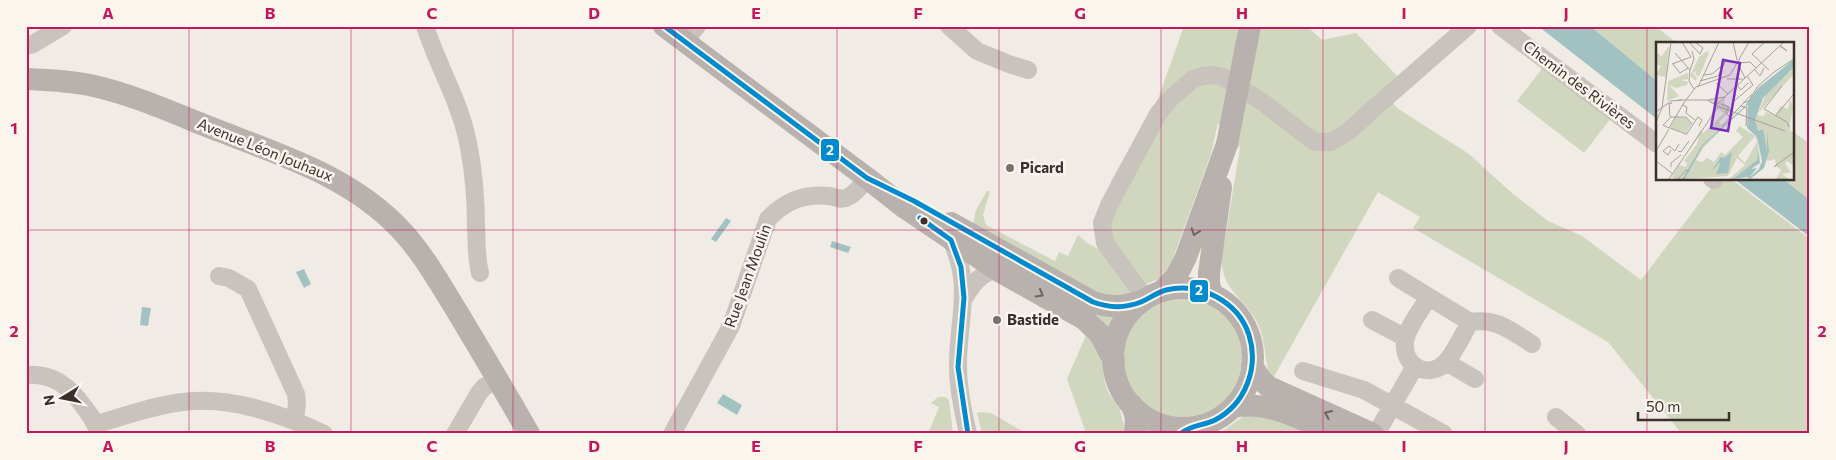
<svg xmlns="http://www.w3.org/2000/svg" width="1836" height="460" font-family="Commissioner,sans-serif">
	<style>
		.green { fill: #d1d6bf }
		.water { fill: #a1c2c1 }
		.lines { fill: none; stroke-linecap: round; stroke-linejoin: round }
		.minor { stroke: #c9c3be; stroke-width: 18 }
		.major { stroke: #b8b1ad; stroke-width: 22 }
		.major-bridge { stroke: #b8b1ad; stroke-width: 22 }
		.bus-1-casing { stroke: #fbf5ee; stroke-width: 9 }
		.bus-1 { stroke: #008bce; stroke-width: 5 }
		.oneway { stroke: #6d645f }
		.grid { fill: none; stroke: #c2185b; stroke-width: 1; stroke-opacity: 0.55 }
		.poi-dot { fill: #7a716c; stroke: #fbf5ee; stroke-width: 2 }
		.bus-dot { fill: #3b302b; stroke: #fbf5ee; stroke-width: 2 }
		.labels { text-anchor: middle; stroke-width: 5; stroke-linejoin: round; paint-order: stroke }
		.street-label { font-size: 15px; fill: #3b302b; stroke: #fbf5ee }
		.poi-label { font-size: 15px; font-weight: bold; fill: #3b302b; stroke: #fbf5ee; text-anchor: start }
		.inset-road { fill: none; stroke: #a8a09b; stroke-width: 1 }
		.view { fill: #7b2cbf; fill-opacity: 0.15; stroke: #7b2cbf; stroke-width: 2.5 }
		.inset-edge { fill: none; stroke: #3b302b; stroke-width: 2.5 }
		.line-badge { stroke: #fbf5ee; stroke-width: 2 }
		.badge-label { font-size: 14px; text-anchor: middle; font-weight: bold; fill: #fff }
		.neatline { fill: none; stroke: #c2185b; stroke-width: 2 }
		.grid-label { font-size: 16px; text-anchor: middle; font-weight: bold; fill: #c2185b }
	</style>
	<rect width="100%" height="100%" fill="#f0ebe5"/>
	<!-- green -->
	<path class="green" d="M1184 26H1307L1322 40 1356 33 1400 79 1384 92 1397 108 1469 154 1513 194 1548 221 1582 236 1641 280 1718 179H1731L1810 239V434H1682L1608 342 1413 228 1420 217 1378 192 1272 380C1263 362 1267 342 1258 324 1245 297 1220 290 1222 257L1240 148 1218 123 1211 154 1168 272 1163 277 1144 285 1112 247 1107 226 1119 196 1111 181 1158 99Z
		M1590 26H1655L1678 44H1657V81Z
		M1544 66 1611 118 1584 153 1517 101Z
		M1792 131 1810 144V200L1783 179H1792Z
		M987 191H990L983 215 986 225 1055 261 1059 252 1068 256 1078 235 1087 243 1100 250 1135 289 1131 294 1105 297 973 224 976 210Z
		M1120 358a63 63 0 1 1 126 0a63 63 0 1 1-126 0Z
		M1080 300 1118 314 1110 331Z
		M1087 333 1100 351 1105 384 1108 392 1120 410 1126 434H1083L1085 430 1067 379Z
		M938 397H945L949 400 953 434H928L939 407 931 403Z
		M981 412 991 413 1027 434H982L977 413Z
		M1245 415 1268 416 1308 434H1216L1226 429Z"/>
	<!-- water -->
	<path class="water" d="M1538 26H1590L1657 81V119Z
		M1734 179H1783L1810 200V237Z
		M726 218 731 221 716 242 711 239Z
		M832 241 851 247 848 253 830 247Z
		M304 269 311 284 304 288 296 272Z
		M142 307 151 308 148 326 140 325Z
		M723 394 742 405 737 415 717 403Z"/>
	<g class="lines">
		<!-- minor -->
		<path class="minor" d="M425 26C438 67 462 105 469 148 474 174 476 201 476 227 477 243 476 257 480 273
			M949 26 977 51 1009 64 1028 70
			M1500 26 1657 144
			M684 42 697 26
			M26 46 33 44 63 26
			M1712 179 1714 180
			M954 236 951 240C973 287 958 317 958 365 958 388 963 411 968 434
			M219 276 229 278 248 289 296 394 297 403 295 420
			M1398 278 1429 297
			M1429 297 1470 322C1463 334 1455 352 1446 362 1429 380 1402 367 1405 341 1407 328 1422 308 1429 297Z
			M964 298C973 284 980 273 997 270
			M1146 299 1105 243 1102 223 1109 205 1158 114 1170 99 1193 79 1203 76 1213 75 1223 77 1264 103 1309 138 1316 142H1331L1348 132 1372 110 1468 26
			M1372 320 1406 338
			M1470 322C1498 318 1509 330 1532 344
			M1446 362 1475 379
			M1303 371 1364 390 1444 434
			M26 375C53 373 69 386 84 407 91 416 96 423 99 434
			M1556 417 1577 434
			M97 424C125 416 154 405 183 402 230 396 282 414 324 434
			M455 434 479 393 484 387 497 380
			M672 434 731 326 768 219C785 201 804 193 829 196 835 197 841 201 848 197 856 193 862 185 867 178
			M1376 434 1414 368"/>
		<!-- major -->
		<path class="major" d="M664 26 867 178 905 208 997 270 1084 319 1100 334 1114 361
			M26 79C49 80 72 81 94 86 138 96 180 116 222 132 286 157 352 178 400 229 423 253 440 284 458 313 482 353 506 393 529 434
			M951 223 1093 302C1111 309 1124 306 1142 301
			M1113 358a70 70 0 1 1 140 0a70 70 0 1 1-140 0Z
			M1162 291 1176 277 1186 257 1227 144
			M1213 295 1209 285V273L1221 187
			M1252 366 1262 381 1269 387 1373 434
			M1132 405 1136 418 1135 434
			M1233 407C1270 400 1301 420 1335 434"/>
		<!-- major-bridge -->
		<path class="major-bridge" d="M1227 144 1250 26"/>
		<!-- bus-1 casing -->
		<g class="bus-1-casing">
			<path id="bus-1" d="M664 26 867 178 914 201 1093 302C1109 308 1126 308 1141 302 1150 298 1156 293 1166 290 1200 282 1238 301 1249 335 1259 367 1246 404 1215 420 1203 426 1192 424 1180 434
				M920 218 951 240 961 267 964 298 958 367 968 434"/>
		</g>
		<!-- bus-1 -->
		<use href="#bus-1" class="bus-1"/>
	</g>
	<!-- one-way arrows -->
	<defs><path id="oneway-chevron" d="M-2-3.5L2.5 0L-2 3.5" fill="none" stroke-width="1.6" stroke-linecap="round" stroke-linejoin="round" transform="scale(1.25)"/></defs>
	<g class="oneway">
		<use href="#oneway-chevron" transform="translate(1195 232) rotate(109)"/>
		<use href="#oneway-chevron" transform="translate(1040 294) rotate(30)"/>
		<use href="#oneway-chevron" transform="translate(1328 414) rotate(-156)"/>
	</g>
	<!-- grid -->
	<path class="grid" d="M189 26V434M351 26V434M513 26V434M675 26V434M837 26V434M999 26V434M1161 26V434M1323 26V434M1485 26V434M1647 26V434M26 230H1810"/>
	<!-- markers -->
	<g class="poi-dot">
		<circle cx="1010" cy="168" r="5"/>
		<circle cx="997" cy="320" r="5"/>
	</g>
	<circle class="bus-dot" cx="924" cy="221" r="4.5"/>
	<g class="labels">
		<!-- street labels -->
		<g class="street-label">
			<text transform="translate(1579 85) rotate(37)" y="5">Chemin des Rivières</text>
			<text transform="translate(265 150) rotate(22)" y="5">Avenue Léon Jouhaux</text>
			<text transform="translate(748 276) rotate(-70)" y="5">Rue Jean Moulin</text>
		</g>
		<!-- poi labels -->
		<g class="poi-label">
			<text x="1020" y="173">Picard</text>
			<text x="1007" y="325">Bastide</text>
		</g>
	</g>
	<!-- overview -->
	<g transform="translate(1656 42)">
		<rect width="138" height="138" fill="#f0ebe5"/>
		<path d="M13 4 10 35 4 34 0 32 5 24 0 22V10L6 14ZM51 9 53 11 43 35 39 32 41 29 37 31 41 36 40 39 34 34 43 15ZM137 26V33L102 71 110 52ZM32 31V37L25 38 32 40 31 43 20 46 13 43 23 54 11 59 12 39ZM59 55 65 60 69 55 68 61 76 67 63 80 66 84 45 105 26 137H19L16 135 23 123 30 125 31 121 28 119 41 102 43 94 34 106 45 88 47 91 68 71 61 66 52 77 60 64 52 58 56 60 53 57 57 56 56 58 60 59ZM134 57 137 65 134 82V89L137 90V123L131 119 129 122 135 130 126 132 133 137H120L125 128 120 124 119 117 111 119 107 87 102 89 98 78 101 73 108 74 110 70 119 74 125 64 132 67ZM82 71 47 106 40 118 46 120 51 116 58 120 65 110 69 113 87 95 80 89 83 84 101 95 104 118 101 111V118L77 137H73L89 123 81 116 72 134 29 137 46 105ZM99 94 101 100 89 121 82 114ZM20 75 30 76 36 82 30 91 14 86Z" fill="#d1d6bf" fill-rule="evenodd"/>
		<path d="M137 18V26L107 56 99 78 102 89 107 87 111 109V90L113 109 108 126 94 137 91 135 77 137 101 118 102 108 104 121 95 127 101 126 93 136 103 127 106 119 101 95 91 86 92 63 47 104 29 137H26L46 103 89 64 102 46ZM76 110 72 131 60 132 65 119 54 131 65 115 68 116Z" fill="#a1c2c1"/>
		<path class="inset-road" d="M33 0 44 12 47 6 39 0M77 0 81 18M109 0 96 12 113 28M124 4 131 9 125 4M19 11 34 28M81 21 94 20 100 26M16 22 35 15 26 0M17 22 24 31 32 26M82 22 89 36M98 27 104 34 108 26M34 28 33 39 38 47M34 28 38 17 36 9M47 33 56 32 69 21 68 16M71 37H87M44 39 62 34 68 22M60 41 72 52M81 43 85 48 92 41M126 44 108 67 131 80 133 85M42 45 63 0M22 58H51L60 63M52 58 69 55M29 59 40 45 74 33 93 0M78 59 97 43 91 34M87 61 93 59 101 45 118 30 138 17M65 62 73 65 70 70 74 76M26 63 31 65 30 71 39 78M60 63 128 0M61 64 129 89M85 64 91 66 90 84M6 66 15 0M0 70 15 59 26 58M119 74 138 52M14 75 13 62 16 61M0 80 6 66M66 84 96 52M13 86 7 83 15 75H30L36 82M13 86 29 59M14 86 30 92M30 93 42 75 46 78 43 84M15 108 12 113 7 109 13 104 19 109 23 102M0 109 13 87M22 109 25 110 33 99M0 119 17 132M121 122 118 125 138 110M15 125V121L25 113M13 137 62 65M22 137 30 128 33 129"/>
		<path class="view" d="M67 18 84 21 72 89 55 86Z"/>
		<rect width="138" height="138" class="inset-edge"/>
	</g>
	<g class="line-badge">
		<rect x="820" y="138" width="20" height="24" rx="5" fill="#008bce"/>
		<rect x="1189" y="279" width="20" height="24" rx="5" fill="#008bce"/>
	</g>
	<g class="badge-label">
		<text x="830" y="155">2</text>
		<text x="1199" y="295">2</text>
	</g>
	<!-- border -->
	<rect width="1836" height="460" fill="none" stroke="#fbf5ee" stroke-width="55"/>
	<!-- north arrow -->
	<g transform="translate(62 398) rotate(260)" stroke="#fbf5ee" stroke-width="4" paint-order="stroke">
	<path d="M0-4L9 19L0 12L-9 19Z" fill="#3b302b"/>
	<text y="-8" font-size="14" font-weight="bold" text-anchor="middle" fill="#3b302b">N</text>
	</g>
	<!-- scale -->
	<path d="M1638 412v8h91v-8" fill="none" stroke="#3b302b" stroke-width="2.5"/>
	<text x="1646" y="412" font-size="15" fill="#3b302b" stroke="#fbf5ee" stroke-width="4" paint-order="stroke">50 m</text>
	<rect x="28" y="28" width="1780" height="404" class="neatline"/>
	<g class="grid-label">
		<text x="108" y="19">A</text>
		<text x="270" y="19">B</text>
		<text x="432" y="19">C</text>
		<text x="594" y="19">D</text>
		<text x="756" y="19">E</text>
		<text x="918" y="19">F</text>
		<text x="1080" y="19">G</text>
		<text x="1242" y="19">H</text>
		<text x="1404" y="19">I</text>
		<text x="1566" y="19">J</text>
		<text x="1728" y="19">K</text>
		<text x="14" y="134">1</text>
		<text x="1822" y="134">1</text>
		<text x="14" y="337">2</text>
		<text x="1822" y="337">2</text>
		<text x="108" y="452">A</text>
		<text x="270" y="452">B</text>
		<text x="432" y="452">C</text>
		<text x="594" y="452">D</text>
		<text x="756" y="452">E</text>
		<text x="918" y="452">F</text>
		<text x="1080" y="452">G</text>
		<text x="1242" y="452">H</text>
		<text x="1404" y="452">I</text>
		<text x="1566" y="452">J</text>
		<text x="1728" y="452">K</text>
	</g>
</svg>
